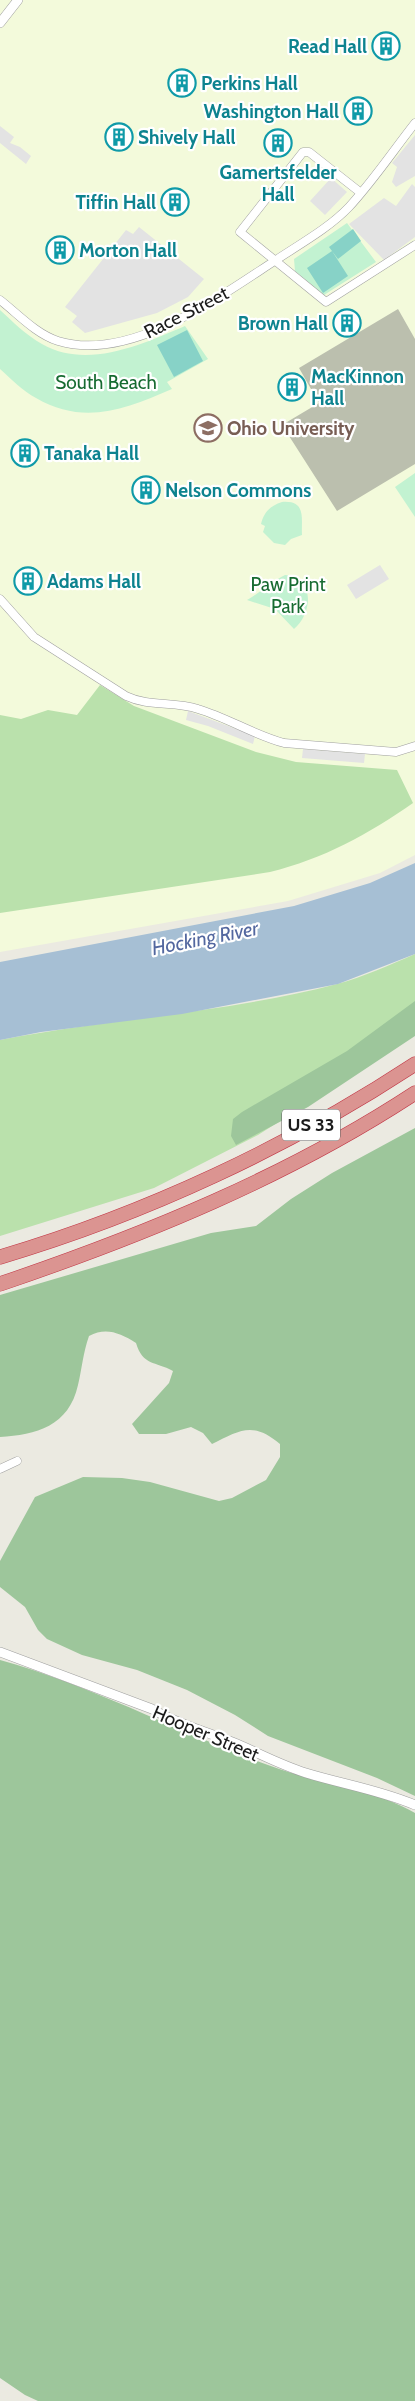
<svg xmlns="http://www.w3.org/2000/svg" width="415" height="2401" font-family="Cabin,sans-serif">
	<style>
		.education { fill: #f3fadb }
		.construction { fill: #bbbfae }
		.grass { fill: #bae1ac }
		.forest { fill: #9dc69b }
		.park { fill: #c2f2d1 }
		.pitch { fill: #87d2c7 }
		.parking { fill: #e3e3e3 }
		.water { fill: #a6bfd4 }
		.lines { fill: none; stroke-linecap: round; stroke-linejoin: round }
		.minor-casing { stroke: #9f9f9f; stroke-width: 9 }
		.tertiary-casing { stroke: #9f9f9f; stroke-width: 10 }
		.motorway-casing { stroke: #c13746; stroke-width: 15 }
		.minor { stroke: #fff; stroke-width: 8 }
		.tertiary { stroke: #fff; stroke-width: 9 }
		.motorway { stroke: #db9491; stroke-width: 14 }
		.labels { text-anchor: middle; stroke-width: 4.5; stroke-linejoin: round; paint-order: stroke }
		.shield { fill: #fff; stroke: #5f5f5f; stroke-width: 1 }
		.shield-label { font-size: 18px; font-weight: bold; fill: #1b1b1b }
		.culture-label { font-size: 19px; font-weight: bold; fill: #0d838f; stroke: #fff; text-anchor: start }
		.street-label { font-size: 19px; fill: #1b1b1b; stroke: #fff }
		.park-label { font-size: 19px; fill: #176b31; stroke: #fff }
		.education-label { font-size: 19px; font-weight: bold; fill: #785e54; stroke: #fff; text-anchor: start }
		.water-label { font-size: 20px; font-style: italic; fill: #53679f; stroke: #fff }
	</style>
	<rect width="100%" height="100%" fill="#ebeae1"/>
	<!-- education -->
	<path class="education" d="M0 0H415V855L380 873 288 901 0 952Z"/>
	<!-- construction -->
	<path class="construction" d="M398 309 415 339V464L337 511 282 425 319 403 299 368Z"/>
	<!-- grass -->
	<path class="grass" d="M100 685 134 706 256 752 296 762 397 770 413 803C369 834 323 859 270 872L0 913V715L21 719 48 710 77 715Z
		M415 954V1018L370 1064 258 1135 154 1188 0 1236V1040C112 1018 227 1013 337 984 363 977 390 965 415 954Z"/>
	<!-- forest -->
	<path class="forest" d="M415 1001V1036L308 1107 236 1145 231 1136 233 1119 242 1112 347 1051Z
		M415 1128V1796L377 1778 268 1736 235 1715 187 1690 137 1670 82 1655 47 1639 38 1630 25 1607 0 1587V1561L35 1497 83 1477 122 1478 150 1482 219 1501 232 1498 266 1480 280 1457V1444C253 1421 240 1430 212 1444L203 1433 191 1427 166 1434H139L132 1424 169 1383 173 1371C155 1361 143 1366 136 1343 120 1333 106 1327 89 1336 83 1353 82 1368 78 1385 69 1426 36 1435 0 1437V1295L211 1233 256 1226 291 1199 332 1173Z
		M0 1660C93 1686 178 1732 268 1765 315 1783 372 1788 415 1813V2401H38L25 2395 0 2378Z"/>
	<!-- park -->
	<path class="park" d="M347 223 376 262 324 295 295 271 294 259Z
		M0 310C13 322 26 335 42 344 87 370 143 344 185 326L208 359 167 382 172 389C126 409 84 426 36 398 23 391 11 379 0 369Z
		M415 473V517L395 487Z
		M282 502C307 500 301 519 302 535L291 539 285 545 274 543 263 532 265 526 261 524C264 512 270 506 282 502Z
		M285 575C315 577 313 613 294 629L275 609 247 600C261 592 271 582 285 575Z"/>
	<!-- pitch -->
	<path class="pitch" d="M353 229 361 241 338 259 329 247Z
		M332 251 348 276 323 293 307 268Z
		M187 330 203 361 174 377 157 345Z"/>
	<!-- parking -->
	<path class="parking" d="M0 126 14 137 10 143 20 147 31 156 26 164 0 143Z
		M415 135V176L396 187 392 182 397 167 392 163Z
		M331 178 347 192 325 215 310 201Z
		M412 184 415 187V237L384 260 349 224 384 198 396 206Z
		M139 227 204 279 188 297 157 313 85 333 72 322 77 316 65 307 126 230 133 234Z
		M380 565 389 579 356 599 347 585Z
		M188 711 255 736 253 744 208 726 186 720Z
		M303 749 365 754 364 763 302 758Z"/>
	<!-- water -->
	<path class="water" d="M415 863V954L338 984 182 1014 41 1032 0 1040V962L294 906 370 883Z"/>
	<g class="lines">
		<!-- minor casing -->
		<g class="minor-casing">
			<path id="minor" d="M361 193 309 152H303L240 232 326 302 415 245
				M0 300C18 314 36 334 58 341 130 363 219 297 276 260 300 244 329 228 349 207 373 181 393 151 415 123
				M0 599 34 637 126 696C149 707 174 701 198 709 228 718 254 735 284 743L396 752 415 746
				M0 1469 17 1461"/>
		</g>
		<!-- tertiary casing -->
		<g class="tertiary-casing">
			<path id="tertiary" d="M0 23 18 0
				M0 1652 152 1709C177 1724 205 1731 232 1742 257 1752 280 1765 306 1773 342 1784 380 1790 415 1805"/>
		</g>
		<!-- motorway casing -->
		<g class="motorway-casing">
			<path id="motorway" d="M0 1257C145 1214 289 1147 415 1064
				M0 1284C144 1235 287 1177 415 1093"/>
		</g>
		<!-- minor -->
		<use href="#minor" class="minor"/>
		<!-- tertiary -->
		<use href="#tertiary" class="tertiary"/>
		<!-- motorway -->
		<use href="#motorway" class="motorway"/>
	</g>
	<!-- icons -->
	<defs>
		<g id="building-ring" transform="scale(1.4375)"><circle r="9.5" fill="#fff" stroke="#0f9aa8" stroke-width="1.5"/><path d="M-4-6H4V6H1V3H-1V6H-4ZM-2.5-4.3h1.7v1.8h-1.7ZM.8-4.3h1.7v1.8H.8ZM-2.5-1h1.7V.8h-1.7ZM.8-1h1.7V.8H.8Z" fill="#0f9aa8"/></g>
		<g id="university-ring" transform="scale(1.4375)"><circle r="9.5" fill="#fff" stroke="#8d6e63" stroke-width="1.5"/><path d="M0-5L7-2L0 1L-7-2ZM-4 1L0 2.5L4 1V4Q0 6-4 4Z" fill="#8d6e63"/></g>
	</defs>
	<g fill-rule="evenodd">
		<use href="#building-ring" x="386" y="46"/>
		<use href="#building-ring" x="182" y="83"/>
		<use href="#building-ring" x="358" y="111"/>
		<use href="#building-ring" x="119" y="137"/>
		<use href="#building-ring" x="278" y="143"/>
		<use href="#building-ring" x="175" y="202"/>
		<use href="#building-ring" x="60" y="250"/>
		<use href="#building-ring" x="347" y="323"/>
		<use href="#building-ring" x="292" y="387"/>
		<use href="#university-ring" x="208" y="428"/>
		<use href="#building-ring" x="25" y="453"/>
		<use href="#building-ring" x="146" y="490"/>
		<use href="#building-ring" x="28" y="581"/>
	</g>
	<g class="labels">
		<!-- shield labels -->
		<rect class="shield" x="282" y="1109.5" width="58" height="31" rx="4"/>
		<g class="shield-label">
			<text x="311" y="1131">US 33</text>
		</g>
		<!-- culture labels -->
		<g class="culture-label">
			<text x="367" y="53" text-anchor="end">Read Hall</text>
			<text x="201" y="90">Perkins Hall</text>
			<text x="339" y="118" text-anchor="end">Washington Hall</text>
			<text x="138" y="144">Shively Hall</text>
			<text x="278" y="179" text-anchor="middle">Gamertsfelder<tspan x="278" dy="22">Hall</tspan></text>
			<text x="156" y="209" text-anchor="end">Tiffin Hall</text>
			<text x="79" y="257">Morton Hall</text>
			<text x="328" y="330" text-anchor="end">Brown Hall</text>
			<text x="311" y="383">MacKinnon<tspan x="311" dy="22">Hall</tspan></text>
			<text x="44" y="460">Tanaka Hall</text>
			<text x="165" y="497">Nelson Commons</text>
			<text x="47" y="588">Adams Hall</text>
		</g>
		<!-- street labels -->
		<g class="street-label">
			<text transform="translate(186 312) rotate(-27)" y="7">Race Street</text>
			<text transform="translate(206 1733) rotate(23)" y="7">Hooper Street</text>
		</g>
		<!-- park labels -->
		<g class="park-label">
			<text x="106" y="389">South Beach</text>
			<text x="288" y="591">Paw Print<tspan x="288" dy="22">Park</tspan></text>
		</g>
		<!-- education labels -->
		<g class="education-label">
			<text x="227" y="435">Ohio University</text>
		</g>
		<!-- water labels -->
		<g class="water-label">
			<text transform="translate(205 938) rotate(-11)" y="7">Hocking River</text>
		</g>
	</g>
</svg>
